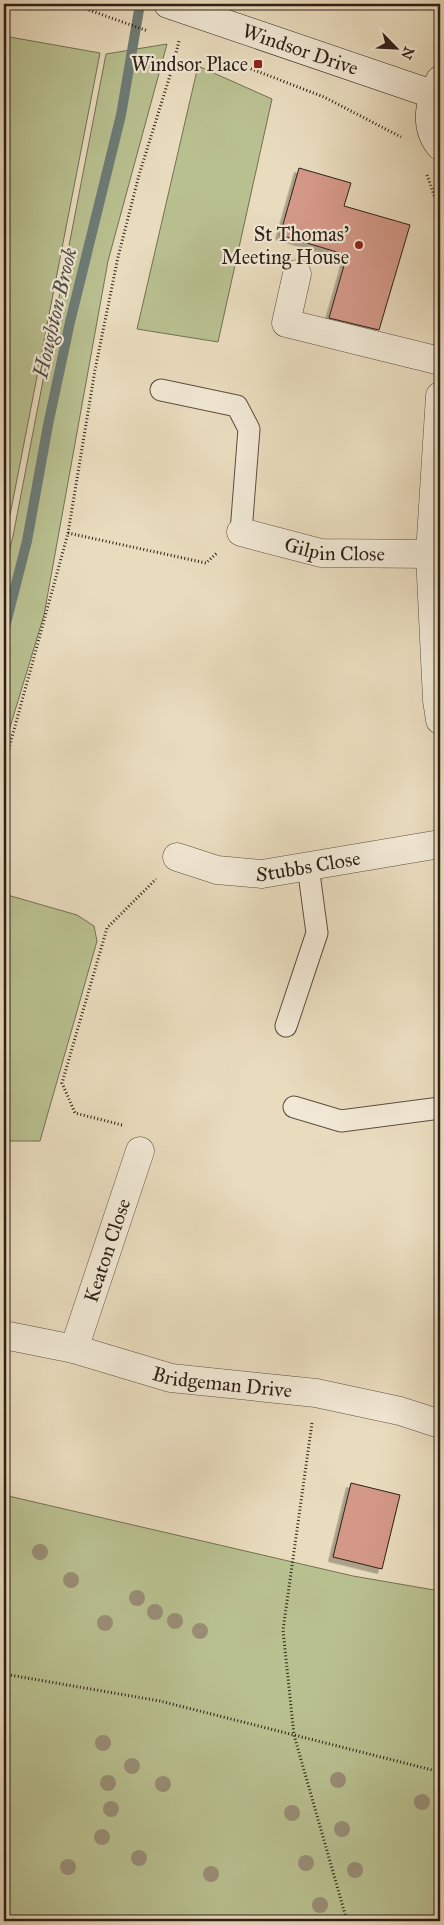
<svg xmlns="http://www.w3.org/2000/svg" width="444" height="1925" font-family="'IM FELL Great Primer',serif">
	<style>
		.green { fill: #b9c090; stroke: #737053 }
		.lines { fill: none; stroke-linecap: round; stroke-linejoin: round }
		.stream { stroke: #6d7c77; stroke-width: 10 }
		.building { fill: #d49888; stroke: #2d1f16; filter: url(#shadow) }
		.lane-casing { stroke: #5c4e40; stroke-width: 23 }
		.street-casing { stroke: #5c4e40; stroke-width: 29 }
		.secondary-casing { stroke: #2d1f16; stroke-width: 29 }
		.path { stroke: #2d1f16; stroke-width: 3; stroke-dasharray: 1 2.5; stroke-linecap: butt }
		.lane { stroke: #f1e8d5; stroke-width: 21 }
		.street { stroke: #f1e8d5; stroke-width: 28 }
		.secondary { stroke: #f1e8d5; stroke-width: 28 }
		.tree { fill: #998e76 }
		.poi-dot { fill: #8f2418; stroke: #f1e8d5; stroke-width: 2 }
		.labels { text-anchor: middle; stroke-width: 4.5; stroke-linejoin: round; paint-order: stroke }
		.street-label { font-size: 20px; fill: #2d1f16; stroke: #f1e8d5 }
		.poi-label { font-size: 20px; fill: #2d1f16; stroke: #f1e8d5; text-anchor: end }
		.water-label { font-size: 21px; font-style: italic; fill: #4d4e46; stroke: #f1e8d5 }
	</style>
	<defs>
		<filter id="shadow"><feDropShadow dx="-4.5" dy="4.5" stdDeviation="0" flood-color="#0004"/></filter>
	</defs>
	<rect width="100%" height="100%" fill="#e9dcbe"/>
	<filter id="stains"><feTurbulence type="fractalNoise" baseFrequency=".004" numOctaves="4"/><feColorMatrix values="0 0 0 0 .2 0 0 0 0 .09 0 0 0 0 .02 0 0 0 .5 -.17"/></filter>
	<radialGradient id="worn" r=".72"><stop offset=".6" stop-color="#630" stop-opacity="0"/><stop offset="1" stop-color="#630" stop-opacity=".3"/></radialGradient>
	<!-- green -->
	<path class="green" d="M4 36 100 53 4 546Z
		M167 44 108 261 44 615 4 747V572L13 536 106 54Z
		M198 66 272 99 218 342 137 329Z
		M4 894 77 915 94 926 97 941 40 1141H4Z
		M4 1495 353 1576 440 1591V1921H4Z"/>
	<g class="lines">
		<!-- stream -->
		<path class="stream" d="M4 631 27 541 48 425 70 322 121 115 140 4"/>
	</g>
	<!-- building -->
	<path class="building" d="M299 168 351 183 344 206 410 225 379 330 329 318 347 255 280 235Z
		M351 1483 400 1495 382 1569 333 1557Z"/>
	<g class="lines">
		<!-- lane casing -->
		<g class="lane-casing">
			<path id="lane" d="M161 390 237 406 249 429 241 532
				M286 1026 317 933 308 866
				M294 1107 341 1121 440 1108"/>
		</g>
		<!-- street casing -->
		<g class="street-casing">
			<g id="street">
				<path d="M297 274 286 323 440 361"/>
				<path d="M440 396 430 554 437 700 440 720"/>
				<path id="s1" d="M241 532 321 553 430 554"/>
				<path id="s2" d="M177 857 217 870 262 874 440 844"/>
				<path id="s3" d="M4 1335 74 1349 171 1378 316 1393 400 1411 440 1424"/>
				<path id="s4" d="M74 1349 140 1151"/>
			</g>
		</g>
		<!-- secondary casing -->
		<g class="secondary-casing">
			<g id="secondary">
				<path id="s5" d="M168 4 432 94"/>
				<path d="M440 80C429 101 424 127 440 146"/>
			</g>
		</g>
		<!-- path -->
		<path class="path" d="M58 4 86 9 148 31
			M86 9 88 4
			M241 65 324 97 401 137
			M427 175 440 212
			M68 533 206 563 218 552
			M4 766 68 533 95 370 118 257 139 175 172 69 179 41
			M122 1125 75 1113 62 1083 107 928 156 879
			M312 1423 283 1630 294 1735 347 1921
			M4 1674 160 1701 440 1772"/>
		<!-- lane -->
		<use href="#lane" class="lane"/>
		<!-- street -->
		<use href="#street" class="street"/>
		<!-- secondary -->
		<use href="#secondary" class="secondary"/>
	</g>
	<!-- trees -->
	<g class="tree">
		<circle cx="40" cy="1552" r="8"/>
		<circle cx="71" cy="1580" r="8"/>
		<circle cx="137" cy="1598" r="8"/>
		<circle cx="155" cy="1612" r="8"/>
		<circle cx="175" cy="1621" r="8"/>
		<circle cx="105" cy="1623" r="8"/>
		<circle cx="200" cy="1631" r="8"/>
		<circle cx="103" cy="1743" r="8"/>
		<circle cx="132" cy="1766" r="8"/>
		<circle cx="338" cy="1780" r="8"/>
		<circle cx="108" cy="1783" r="8"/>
		<circle cx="163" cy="1784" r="8"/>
		<circle cx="422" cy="1802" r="8"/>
		<circle cx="111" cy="1809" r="8"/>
		<circle cx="292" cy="1813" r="8"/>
		<circle cx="342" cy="1829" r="8"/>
		<circle cx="102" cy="1837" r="8"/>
		<circle cx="139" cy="1858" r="8"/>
		<circle cx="306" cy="1863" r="8"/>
		<circle cx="68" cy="1867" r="8"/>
		<circle cx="355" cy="1870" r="8"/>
		<circle cx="211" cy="1874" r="8"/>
		<circle cx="320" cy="1905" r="8"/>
	</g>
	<!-- markers -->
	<g class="poi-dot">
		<rect x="253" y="59" width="10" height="10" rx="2.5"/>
		<circle cx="359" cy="245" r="5"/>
	</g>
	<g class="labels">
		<!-- street labels -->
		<g class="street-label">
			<text dy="7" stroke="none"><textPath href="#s5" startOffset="140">Windsor Drive</textPath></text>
			<text dy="7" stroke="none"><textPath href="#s1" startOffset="96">Gilpin Close</textPath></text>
			<text dy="7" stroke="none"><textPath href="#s2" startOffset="134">Stubbs Close</textPath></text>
			<text dy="7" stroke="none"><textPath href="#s4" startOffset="104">Keaton Close</textPath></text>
			<text dy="7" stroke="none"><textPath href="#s3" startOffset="224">Bridgeman Drive</textPath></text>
		</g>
		<!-- poi labels -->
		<g class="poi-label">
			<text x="248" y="71">Windsor Place</text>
			<text x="349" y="241">St Thomas'<tspan x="349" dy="23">Meeting House</tspan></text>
		</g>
		<!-- water labels -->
		<g class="water-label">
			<text transform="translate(55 313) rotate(-77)" y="7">Houghton Brook</text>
		</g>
	</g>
	<!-- margin -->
	<rect width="444" height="1925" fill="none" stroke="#e9dcbe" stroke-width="20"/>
	<rect x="5" y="5" width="434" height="1915" fill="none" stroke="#2d1f16" stroke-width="2.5"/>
	<rect x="10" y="10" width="424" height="1905" fill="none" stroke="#2d1f16"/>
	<!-- north arrow -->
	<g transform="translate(396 48) rotate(114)" stroke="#f1e8d5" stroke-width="4" paint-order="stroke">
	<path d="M0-4L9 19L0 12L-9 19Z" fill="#2d1f16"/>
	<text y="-8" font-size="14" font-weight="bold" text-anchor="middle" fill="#2d1f16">N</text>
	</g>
	<rect width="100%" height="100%" filter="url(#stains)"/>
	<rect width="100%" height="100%" fill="url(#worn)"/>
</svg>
